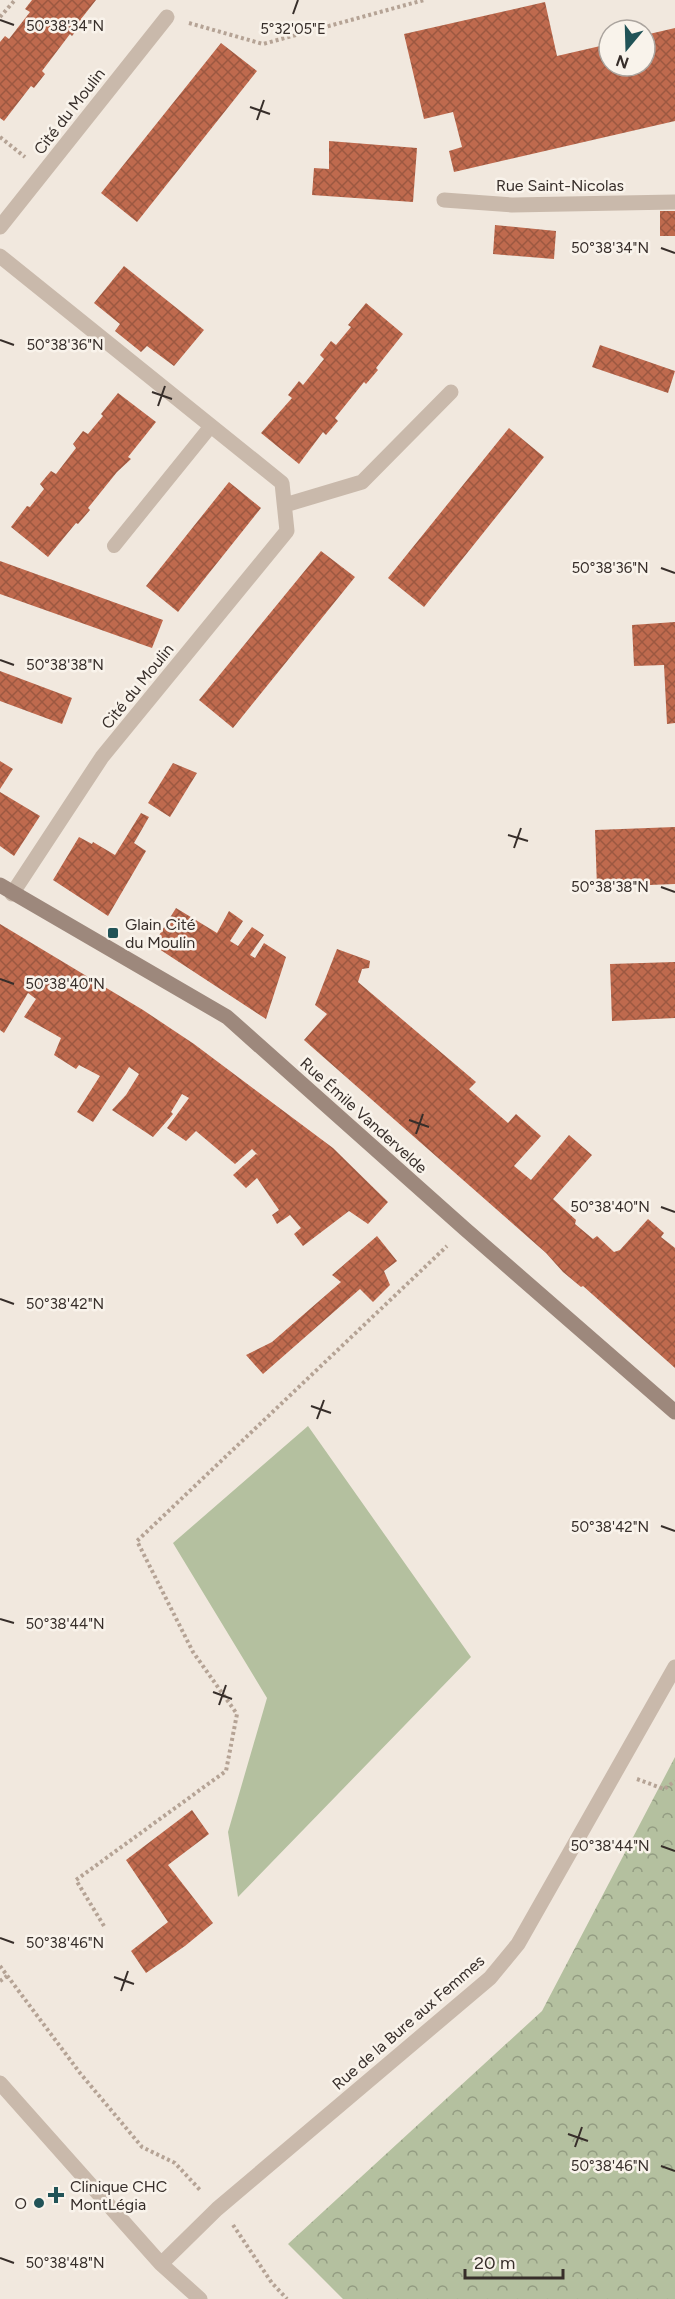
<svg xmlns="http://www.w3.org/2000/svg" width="675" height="2299" font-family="Figtree,sans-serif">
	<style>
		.green { fill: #b4c09f }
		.forest { fill: url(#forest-crowns) }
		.building { fill: url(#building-cross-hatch) }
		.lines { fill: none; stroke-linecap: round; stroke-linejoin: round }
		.path { stroke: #b5a395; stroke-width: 4; stroke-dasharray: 3 3; stroke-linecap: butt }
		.lane { stroke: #c9b9ab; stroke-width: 14 }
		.street { stroke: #c9b9ab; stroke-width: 15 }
		.secondary { stroke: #9d887c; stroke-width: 15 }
		.ticks { fill: none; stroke: #372e2a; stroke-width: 2 }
		.poi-dot { fill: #215357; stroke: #f9f3eb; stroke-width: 2 }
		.labels { text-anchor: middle; stroke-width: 5; stroke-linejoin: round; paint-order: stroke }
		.street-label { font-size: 16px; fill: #372e2a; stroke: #f9f3eb }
		.poi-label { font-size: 16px; fill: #372e2a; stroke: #f9f3eb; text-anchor: start }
		.ticks-label { font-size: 15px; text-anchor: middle; fill: #372e2a; stroke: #f9f3eb; stroke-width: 5; stroke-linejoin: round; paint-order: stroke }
	</style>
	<defs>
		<pattern id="forest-crowns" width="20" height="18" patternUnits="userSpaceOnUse" patternTransform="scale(1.5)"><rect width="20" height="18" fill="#b4c09f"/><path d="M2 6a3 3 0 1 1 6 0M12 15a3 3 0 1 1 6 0" fill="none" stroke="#939c82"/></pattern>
		<pattern id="building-cross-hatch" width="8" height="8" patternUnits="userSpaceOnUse" patternTransform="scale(1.5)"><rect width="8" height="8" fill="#bf6a4e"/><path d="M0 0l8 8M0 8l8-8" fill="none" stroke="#9c5841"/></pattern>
	</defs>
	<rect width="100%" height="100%" fill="#f1e8de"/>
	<!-- green -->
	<path class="green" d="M308 1426 471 1657 238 1897 228 1832 267 1698 173 1543Z"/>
	<!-- forest -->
	<path class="forest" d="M675 1757V2299H343L288 2244 542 2011Z"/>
	<!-- building -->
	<path class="building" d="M32 0H96L81 19 84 21 72 36 70 34 42 71 45 74 34 88 31 86 4 121 0 118V42L5 36 9 39 30 12 25 9Z
		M545 2 557 56 609 44V66H645V35L675 28V121L454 172 449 151 462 147 453 112 424 119 404 34Z
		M221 43 257 71 137 222 101 193Z
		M329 141 417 148 413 202 312 195 314 168 329 169Z
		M660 211H675V236H660Z
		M495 225 556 231 554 259 493 254Z
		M124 266 204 330 174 366 147 346 141 352 115 331 120 324 94 303Z
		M366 303 403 334 376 368 378 370 366 384 364 382 335 418 338 421 326 435 323 432 299 464 261 433 292 398 288 395 299 381 303 385 324 359 320 355 331 341 336 345 351 327 348 325Z
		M600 345 675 371 668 393 592 367Z
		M118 393 156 422 128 457 131 459 117 472 88 508 90 510 78 524 76 523 48 557 11 527 27 506 30 507 44 489 40 484 51 471 56 474 76 448 73 444 83 431 88 434 103 416 101 414Z
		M509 428 544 457 424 607 388 578Z
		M229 482 261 508 178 612 146 586Z
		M321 551 355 577 233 728 199 700Z
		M0 561 163 620 152 648 0 594Z
		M675 622V723L667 724 664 665 634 666 632 625Z
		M0 671 72 698 62 724 0 701Z
		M0 761 13 769 0 789Z
		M173 763 197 773 170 817 148 803Z
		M0 792 40 816 14 856 0 846Z
		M141 813 149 817 134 843 146 851 108 916 53 880 79 837 92 844 93 842 115 855Z
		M675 827V884L597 887 595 830Z
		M176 908 217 933 229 911 243 921 230 941 238 946 252 927 264 935 250 955 255 958 264 943 286 957 266 1019 153 945Z
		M0 924 143 1010 194 1044 333 1148 388 1202 368 1224 349 1211 303 1246 294 1234 301 1228 290 1215 277 1224 272 1215 279 1210 257 1178 246 1188 233 1175 256 1154 258 1155 252 1149 235 1164 196 1131 186 1141 167 1128 189 1098 182 1094 171 1112 173 1114 153 1137 112 1110 126 1095 139 1074 129 1067 93 1122 77 1112 100 1076 79 1065 76 1069 54 1055 61 1038 24 1017 36 999 28 993 4 1033 0 1030Z
		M337 949 370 961 369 968 362 969 358 982 476 1082 469 1089 508 1123 516 1114 541 1136 514 1166 531 1180 569 1135 592 1155 553 1199 576 1220 575 1224 593 1239 597 1236 614 1252 620 1250 648 1219 664 1233 661 1237 675 1248V1368L583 1286 581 1287 563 1272 546 1253 304 1040 327 1014 315 1005Z
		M675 962V1018L612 1021 610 964Z
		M377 1236 397 1261 384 1271 390 1285 373 1302 360 1289 263 1374 246 1355 272 1342 341 1282 332 1275Z
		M192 1810 209 1834 168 1865 213 1923 185 1946 146 1973 131 1951 168 1922 126 1860Z"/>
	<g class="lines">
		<!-- path -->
		<path class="path" d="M0 17 15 0
			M189 23 263 44 424 0
			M0 137 25 157
			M637 1779 664 1789 675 1781
			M104 1926 76 1880 226 1771 237 1714 193 1652 137 1541 447 1246
			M0 1966 80 2073 142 2147 175 2163 201 2191
			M0 1981 7 1976
			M233 2225 272 2283 287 2299"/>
		<!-- lane -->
		<path class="lane" d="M114 546 211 426"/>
		<!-- street -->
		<path class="street" d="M444 200 512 205 675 202
			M0 227 167 17
			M0 256 282 483 287 531 102 757 12 894
			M285 505 362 482 451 392
			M0 2083 161 2264 200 2299
			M161 2264 217 2209 490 1978 518 1944 675 1667"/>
		<!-- secondary -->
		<path class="secondary" d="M0 885 227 1017 465 1229 675 1412"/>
	</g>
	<!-- ticks -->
	<path class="ticks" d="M293 14 298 0M0 20 14 25M250 107 270 114M257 120 264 100M661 248 675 253M0 340 14 345M152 392 172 399M158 406 165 386M661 568 675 573M0 660 14 665M508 835 528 841M514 848 521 828M661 887 675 892M0 979 14 984M409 1120 429 1127M416 1134 423 1114M661 1207 675 1212M0 1299 14 1304M311 1406 331 1413M317 1419 324 1400M661 1526 675 1531M0 1619 14 1623M213 1692 232 1699M219 1705 226 1685M661 1846 675 1851M0 1938 14 1943M114 1977 134 1984M121 1991 128 1971M568 2134 588 2141M575 2147 582 2127M661 2166 675 2171M0 2258 14 2263"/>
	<!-- markers -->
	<g class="poi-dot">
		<rect x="107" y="927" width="12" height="12" rx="3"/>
		<path d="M53 2186h6v6h6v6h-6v6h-6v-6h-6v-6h6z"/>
		<circle cx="39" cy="2203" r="6"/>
	</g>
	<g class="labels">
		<!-- street labels -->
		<g class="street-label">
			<text transform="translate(69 111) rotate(-52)" y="6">Cité du Moulin</text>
			<text x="560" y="191">Rue Saint-Nicolas</text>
			<text transform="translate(137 686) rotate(-51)" y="6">Cité du Moulin</text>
			<text transform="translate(364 1115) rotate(42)" y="6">Rue Émile Vandervelde</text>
			<text transform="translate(408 2022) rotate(-41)" y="6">Rue de la Bure aux Femmes</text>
		</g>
		<!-- poi labels -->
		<g class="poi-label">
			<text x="125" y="930">Glain Cité<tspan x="125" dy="18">du Moulin</tspan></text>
			<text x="70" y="2192">Clinique CHC<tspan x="70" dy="18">MontLégia</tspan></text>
			<text x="27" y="2209" text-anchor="end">O</text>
		</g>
	</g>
	<g class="ticks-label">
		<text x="65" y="31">50°38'34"N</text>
		<text x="293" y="34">5°32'05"E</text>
		<text x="610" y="253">50°38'34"N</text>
		<text x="65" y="350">50°38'36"N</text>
		<text x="610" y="573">50°38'36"N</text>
		<text x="65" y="670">50°38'38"N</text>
		<text x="610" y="892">50°38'38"N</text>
		<text x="65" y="989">50°38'40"N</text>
		<text x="610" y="1212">50°38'40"N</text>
		<text x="65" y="1309">50°38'42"N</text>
		<text x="610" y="1532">50°38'42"N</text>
		<text x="65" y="1629">50°38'44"N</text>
		<text x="610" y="1851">50°38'44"N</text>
		<text x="65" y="1948">50°38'46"N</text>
		<text x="610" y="2171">50°38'46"N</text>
		<text x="65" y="2268">50°38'48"N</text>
	</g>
	<!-- north arrow -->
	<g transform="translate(627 48) rotate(199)"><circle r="28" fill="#f9f3eb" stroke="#aba49e" stroke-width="1.5"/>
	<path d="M0-4.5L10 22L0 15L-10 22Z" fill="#215357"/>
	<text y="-9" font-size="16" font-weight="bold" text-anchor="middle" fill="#372e2a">N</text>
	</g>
	<!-- scale -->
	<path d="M465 2269v9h98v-9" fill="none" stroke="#372e2a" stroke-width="3"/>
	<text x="474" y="2269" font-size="18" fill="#372e2a" stroke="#f9f3eb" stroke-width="4.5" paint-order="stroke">20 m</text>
</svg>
